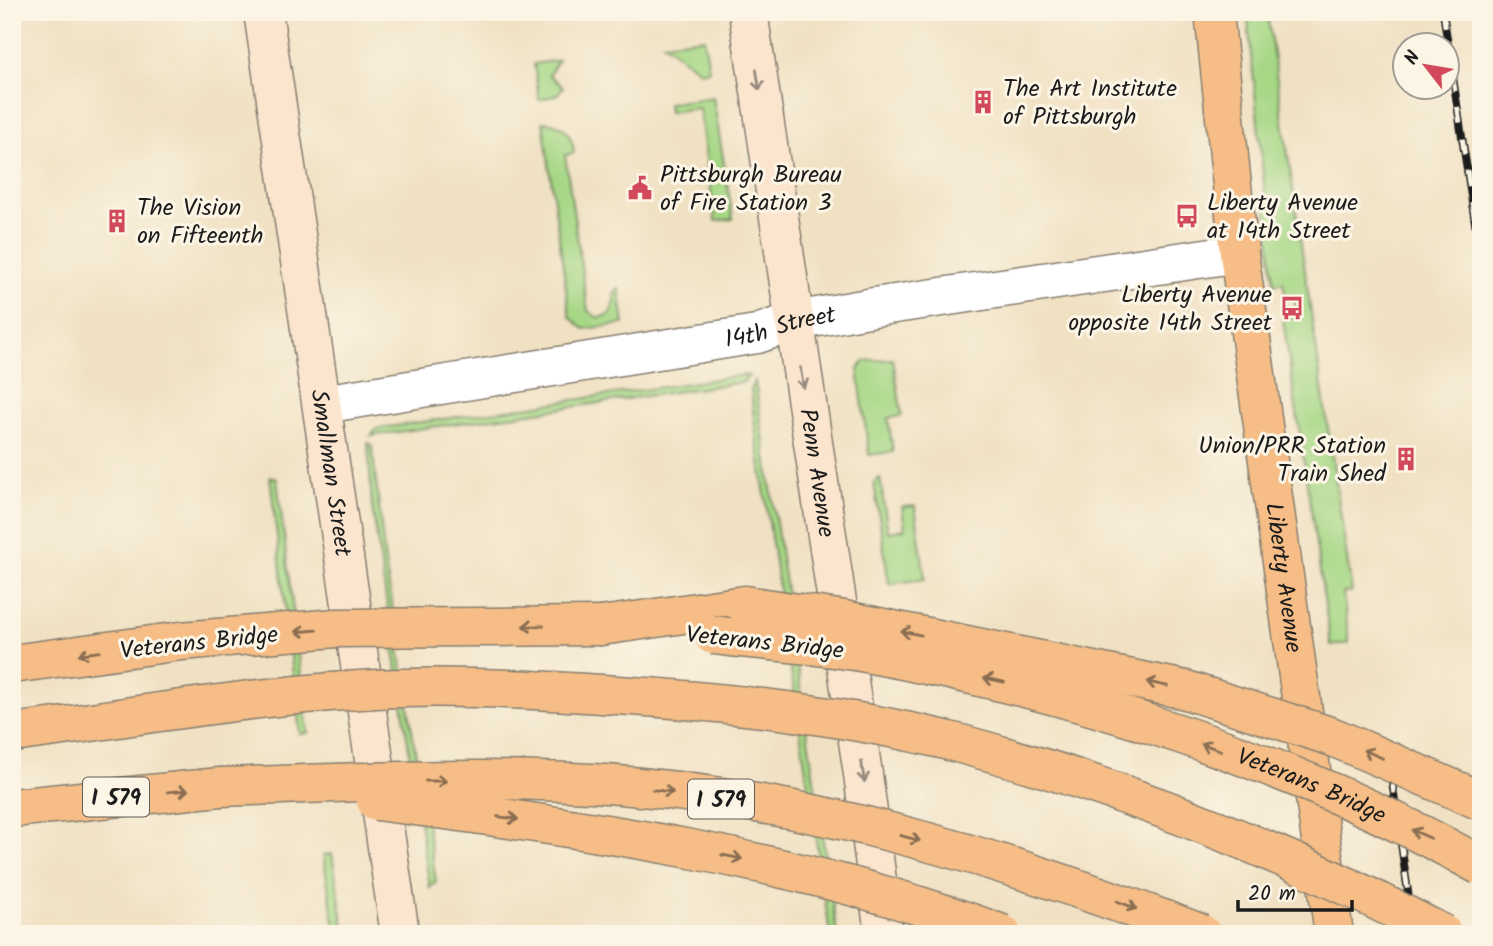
<svg xmlns="http://www.w3.org/2000/svg" width="1493" height="946" font-family="Kalam,sans-serif">
	<style>
		.green { fill: #a6d785; stroke: #617a50; stroke-width: 2 }
		.lines { fill: none; stroke-linecap: round; stroke-linejoin: round }
		.street-casing { stroke: #867e70; stroke-width: 41 }
		.secondary-casing { stroke: #867e70; stroke-width: 41 }
		.primary-casing { stroke: #867e70; stroke-width: 41 }
		.highway-casing { stroke: #867e70; stroke-width: 41 }
		.street { stroke: #fff; stroke-width: 38 }
		.secondary { stroke: #fbe5cf; stroke-width: 38 }
		.primary { stroke: #f6be86; stroke-width: 38 }
		.highway { stroke: #f6be86; stroke-width: 38 }
		.rail-casing { stroke: #1c1c1c; stroke-width: 8 }
		.rail { stroke: #fcf5e5; stroke-width: 5; stroke-dasharray: 16; stroke-linecap: butt }
		.highway-bridge-casing { stroke: #867e70; stroke-width: 41; stroke-linecap: butt }
		.highway-bridge { stroke: #f6be86; stroke-width: 38 }
		.oneway { stroke: #978b7e }
		.oneway2 { stroke: #896d51 }
		.labels { text-anchor: middle; stroke-width: 6; stroke-linejoin: round; paint-order: stroke }
		.shield { fill: #fcf5e5; stroke: #5f5d58; stroke-width: 2 }
		.shield-label { font-size: 23px; font-weight: bold; fill: #1c1c1c }
		.poi-label { font-size: 24px; fill: #1c1c1c; stroke: #fcf5e5; text-anchor: start }
		.street-label { font-size: 24px; fill: #1c1c1c; stroke: #fcf5e5 }
	</style>
	<rect width="100%" height="100%" fill="#fcf5e5"/>
	<filter id="ink" filterUnits="userSpaceOnUse"><feTurbulence type="fractalNoise" baseFrequency=".0143" numOctaves="2"/><feDisplacementMap in="SourceGraphic" scale="14" xChannelSelector="R" yChannelSelector="G"/><feConvolveMatrix kernelMatrix="1 2 1 2 8 2 1 2 1" color-interpolation-filters="sRGB"/></filter>
	<filter id="wash" filterUnits="userSpaceOnUse"><feTurbulence type="fractalNoise" baseFrequency=".00686" numOctaves="4" result="noise"/><feDisplacementMap in="SourceGraphic" scale="28" xChannelSelector="R" yChannelSelector="G"/><feGaussianBlur stdDeviation="1.57" result="paint"/><feColorMatrix in="noise" values="0 0 0 0 0 0 0 0 0 0 0 0 0 0 0 0 0 1.4 0 .05"/><feComposite in="paint" operator="in"/></filter>
	<g filter="url(#wash)">
		<rect width="100%" height="100%" fill="#f0e1c3"/>
		<!-- green -->
		<path class="green" d="M1247 12H1267L1352 592 1343 593 1349 643 1331 646 1283 319 1297 315 1294 298 1286 299 1283 282 1274 284Z
			M704 38 709 70 701 72 663 43Z
			M558 60 549 75 563 87 557 95 539 100 534 64Z
			M713 97 733 219 715 221 699 108 669 112 668 103Z
			M543 122C564 123 572 133 574 153L565 155 588 311 598 318 609 315 615 302 614 293 619 289 624 324 584 329 570 317Z
			M893 359 902 416 888 418 893 452 869 455 858 369 865 361Z
			M744 375 749 376 743 382 371 436 377 429 388 427Z
			M755 381 837 934H830L755 428 751 388Z
			M368 443 372 445 385 561 436 881 430 888 372 506Z
			M270 476 277 479 308 733 300 734Z
			M880 478 888 532 905 529 902 507 915 506 925 579 889 584 874 482Z
			M332 854 345 934H336L323 855Z"/>
	</g>
	<g filter="url(#ink)">
		<g class="lines">
			<!-- street casing -->
			<g class="street-casing">
				<g id="street">
					<path id="s1" d="M323 404 757 334 795 321 874 307 1239 253"/>
				</g>
			</g>
			<!-- secondary casing -->
			<g class="secondary-casing">
				<g id="secondary">
					<path id="s2" d="M263 12 400 934"/>
					<path id="s3" d="M748 12 863 774 884 934"/>
				</g>
			</g>
			<!-- primary casing -->
			<g class="primary-casing">
				<g id="primary">
					<path id="s4" d="M1214 12 1239 253 1334 934"/>
				</g>
			</g>
			<!-- highway casing -->
			<g class="highway-casing">
				<path id="highway" d="M601 626 745 605
					M12 664 181 641
					M12 808 220 787"/>
			</g>
			<!-- street -->
			<use href="#street" class="street"/>
			<!-- secondary -->
			<use href="#secondary" class="secondary"/>
			<!-- primary -->
			<use href="#primary" class="primary"/>
			<!-- highway -->
			<use href="#highway" class="highway"/>
			<!-- rail casing -->
			<g class="rail-casing">
				<path id="rail" d="M1443 12 1481 262
					M1387 746 1414 934"/>
			</g>
			<!-- rail -->
			<use href="#rail" class="rail"/>
			<!-- highway-bridge casing -->
			<g class="highway-bridge-casing">
				<g id="highway-bridge">
					<path d="M745 605 845 620 1186 690 1333 737 1481 801"/>
					<path id="s5" d="M713 635C762 641 812 644 861 652 1073 691 1292 760 1481 866"/>
					<path d="M181 641 336 628 601 626"/>
					<path d="M12 733C141 716 272 692 402 688 474 686 546 690 617 695 732 702 849 715 961 744 1128 789 1290 854 1443 934"/>
					<path d="M220 787C344 783 468 776 592 783 802 796 1007 859 1202 934"/>
					<path d="M376 801C588 828 801 859 1002 934"/>
				</g>
			</g>
			<!-- highway-bridge -->
			<use href="#highway-bridge" class="highway-bridge"/>
		</g>
		<!-- one-way arrows -->
		<defs><path id="oneway-shaft" d="M-6 0H5M1.5-3L5.5 0L1.5 3" fill="none" stroke-width="1.6" stroke-linecap="round" stroke-linejoin="round" transform="scale(1.75)"/></defs>
		<g class="oneway">
			<use href="#oneway-shaft" transform="translate(758 80) rotate(81)"/>
			<use href="#oneway-shaft" transform="translate(802 378) rotate(81)"/>
			<use href="#oneway-shaft" transform="translate(863 772) rotate(82)"/>
		</g>
		<g class="oneway2">
			<use href="#oneway-shaft" transform="translate(533 626) rotate(179)"/>
			<use href="#oneway-shaft" transform="translate(306 631) rotate(175)"/>
			<use href="#oneway-shaft" transform="translate(911 633) rotate(-169)"/>
			<use href="#oneway-shaft" transform="translate(89 653) rotate(172)"/>
			<use href="#oneway-shaft" transform="translate(994 680) rotate(-168)"/>
			<use href="#oneway-shaft" transform="translate(1157 684) rotate(-168)"/>
			<use href="#oneway-shaft" transform="translate(1211 747) rotate(-160)"/>
			<use href="#oneway-shaft" transform="translate(1373 754) rotate(-156)"/>
			<use href="#oneway-shaft" transform="translate(436 781)"/>
			<use href="#oneway-shaft" transform="translate(178 791) rotate(-5)"/>
			<use href="#oneway-shaft" transform="translate(663 791) rotate(7)"/>
			<use href="#oneway-shaft" transform="translate(508 818) rotate(7)"/>
			<use href="#oneway-shaft" transform="translate(1421 834) rotate(-156)"/>
			<use href="#oneway-shaft" transform="translate(910 838) rotate(15)"/>
			<use href="#oneway-shaft" transform="translate(732 857) rotate(11)"/>
			<use href="#oneway-shaft" transform="translate(1127 905) rotate(21)"/>
		</g>
	</g>
	<!-- icons -->
	<defs>
		<g id="building-bare" transform="scale(1.89)"><path d="M-4-6H4V6H1V3H-1V6H-4ZM-2.5-4.3h1.7v1.8h-1.7ZM.8-4.3h1.7v1.8H.8ZM-2.5-1h1.7V.8h-1.7ZM.8-1h1.7V.8H.8Z" fill="#d1495b" stroke="#fcf5e5" stroke-width="2.5" paint-order="stroke"/></g>
		<g id="civic-bare" transform="scale(1.89)"><path d="M-.6-6.5H3V-4.5H.6V-3L4-1V1h2V6H-6V1h2V-1L-.6-3ZM-1.2 2.5V6h2.4V2.5Z" fill="#d1495b" stroke="#fcf5e5" stroke-width="2.5" paint-order="stroke"/></g>
		<g id="bus-bare" transform="scale(1.89)"><path d="M-5-6H5V4H4V6H2V4H-2V6H-4V4H-5ZM-3.5-4V0h7V-4ZM-3.5 1.2v1.5H-2V1.2ZM2 1.2v1.5H3.5V1.2Z" fill="#d1495b" stroke="#fcf5e5" stroke-width="2.5" paint-order="stroke"/></g>
	</defs>
	<g fill-rule="evenodd">
		<use href="#building-bare" x="983" y="102"/>
		<use href="#civic-bare" x="640" y="188"/>
		<use href="#bus-bare" x="1187" y="216"/>
		<use href="#building-bare" x="117" y="221"/>
		<use href="#bus-bare" x="1292" y="308"/>
		<use href="#building-bare" x="1406" y="459"/>
	</g>
	<g class="labels">
		<!-- shield labels -->
		<g class="shield">
			<rect x="83" y="777.5" width="66" height="39" rx="5"/>
			<rect x="688" y="779.5" width="66" height="39" rx="5"/>
		</g>
		<g class="shield-label">
			<text x="116" y="805">I 579</text>
			<text x="721" y="807">I 579</text>
		</g>
		<!-- poi labels -->
		<g class="poi-label">
			<text x="1003" y="96">The Art Institute<tspan x="1003" dy="28">of Pittsburgh</tspan></text>
			<text x="660" y="182">Pittsburgh Bureau<tspan x="660" dy="28">of Fire Station 3</tspan></text>
			<text x="1207" y="210">Liberty Avenue<tspan x="1207" dy="28">at 14th Street</tspan></text>
			<text x="137" y="215">The Vision<tspan x="137" dy="28">on Fifteenth</tspan></text>
			<text x="1272" y="302" text-anchor="end">Liberty Avenue<tspan x="1272" dy="28">opposite 14th Street</tspan></text>
			<text x="1386" y="453" text-anchor="end">Union/PRR Station<tspan x="1386" dy="28">Train Shed</tspan></text>
		</g>
		<!-- street labels -->
		<g class="street-label">
			<text dy="8" stroke="none"><textPath href="#s1" startOffset="464">14th Street</textPath></text>
			<text dy="8" stroke="none"><textPath href="#s2" startOffset="466">Smallman Street</textPath></text>
			<text dy="8" stroke="none"><textPath href="#s3" startOffset="466">Penn Avenue</textPath></text>
			<text dy="8" stroke="none"><textPath href="#s4" startOffset="570">Liberty Avenue</textPath></text>
			<text transform="translate(199 642) rotate(-6)" y="8">Veterans Bridge</text>
			<text transform="translate(765 642) rotate(6)" y="8">Veterans Bridge</text>
			<text dy="8" stroke="none"><textPath href="#s5" startOffset="620">Veterans Bridge</textPath></text>
		</g>
	</g>
	<!-- margin -->
	<rect width="1493" height="946" fill="none" stroke="#fcf5e5" stroke-width="42"/>
	<!-- north arrow -->
	<g transform="translate(1426 66) rotate(301)"><circle r="33" fill="#fcf5e5" stroke="#a29e95" stroke-width="2"/>
	<path d="M0-5L12 26L0 18L-12 26Z" fill="#d1495b"/>
	<text y="-10" font-size="19" font-weight="bold" text-anchor="middle" fill="#1c1c1c">N</text>
	</g>
	<!-- scale -->
	<path d="M1238 900v10h114v-10" fill="none" stroke="#1c1c1c" stroke-width="3.5"/>
	<text x="1248" y="900" font-size="21" fill="#1c1c1c" stroke="#fcf5e5" stroke-width="5" paint-order="stroke">20 m</text>
</svg>
